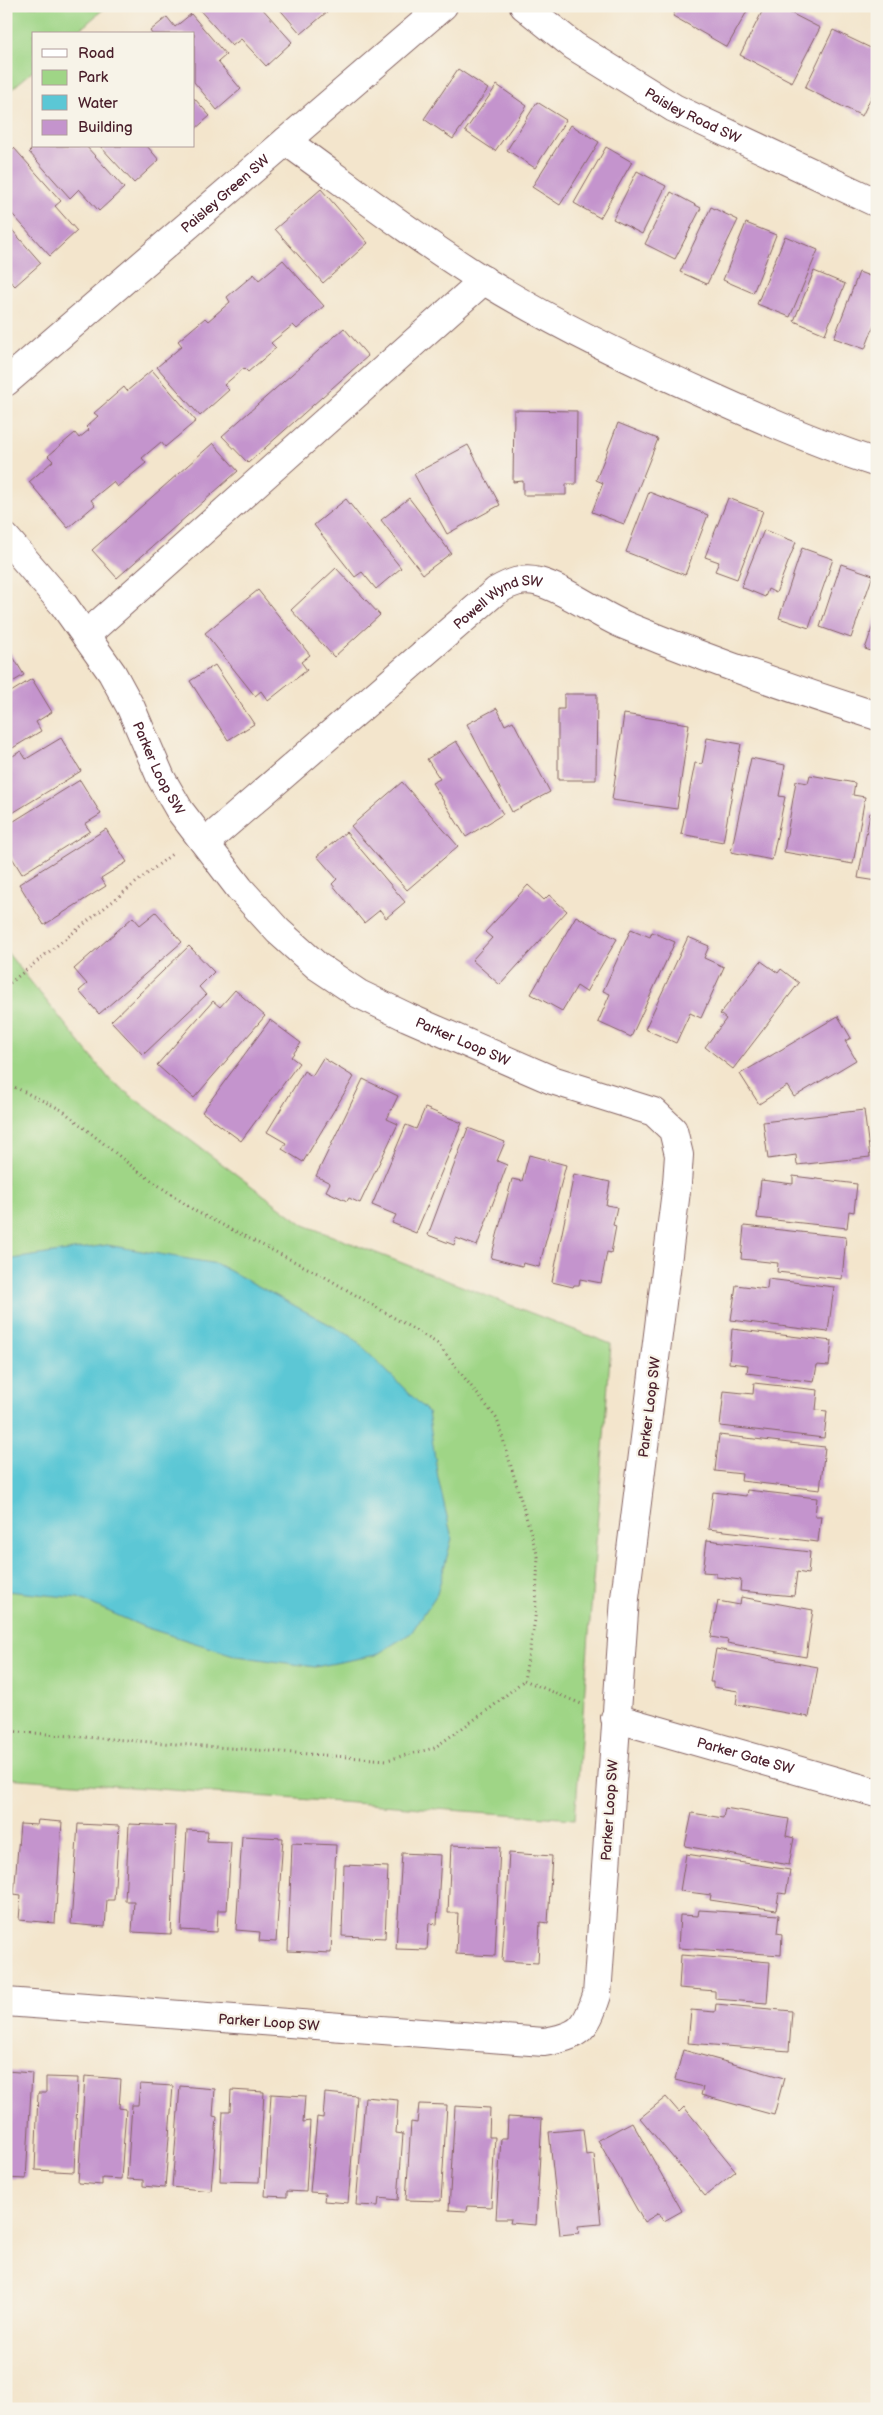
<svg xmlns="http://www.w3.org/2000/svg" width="883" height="2415" font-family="'Balsamiq Sans',sans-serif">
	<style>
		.green { fill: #9fd586; stroke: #747a58 }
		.water { fill: #5bc7d5; stroke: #527380 }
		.building { fill: #c494cd }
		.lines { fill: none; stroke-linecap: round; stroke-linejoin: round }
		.minor-casing { stroke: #856463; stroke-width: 30 }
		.path { stroke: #856463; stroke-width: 3; stroke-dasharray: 1 4; stroke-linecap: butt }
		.minor { stroke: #fff; stroke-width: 28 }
		.labels { text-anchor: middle; stroke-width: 4.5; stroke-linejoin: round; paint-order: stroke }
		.street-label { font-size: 14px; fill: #4a1f2b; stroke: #f7f3e8 }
	</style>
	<rect width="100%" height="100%" fill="#f7f3e8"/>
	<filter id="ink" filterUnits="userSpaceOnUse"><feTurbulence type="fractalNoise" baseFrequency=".02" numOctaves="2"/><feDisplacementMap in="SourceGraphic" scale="10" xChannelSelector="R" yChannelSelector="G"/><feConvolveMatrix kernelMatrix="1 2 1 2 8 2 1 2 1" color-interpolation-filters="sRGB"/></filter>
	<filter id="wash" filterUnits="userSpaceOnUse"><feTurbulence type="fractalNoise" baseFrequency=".0096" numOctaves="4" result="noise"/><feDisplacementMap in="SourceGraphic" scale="20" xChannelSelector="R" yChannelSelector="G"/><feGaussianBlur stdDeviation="1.12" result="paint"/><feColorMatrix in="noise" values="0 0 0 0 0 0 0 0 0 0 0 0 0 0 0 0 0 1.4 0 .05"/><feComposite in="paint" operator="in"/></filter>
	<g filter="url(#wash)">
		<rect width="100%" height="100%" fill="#f3e5cc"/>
		<!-- green -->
		<path class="green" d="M6 6H107L75 34H34V70L6 94Z
			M6 951 111 1081 304 1225 611 1344 575 1819 6 1778Z"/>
		<!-- water -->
		<path class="water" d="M107 1245 217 1264 351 1336 428 1412 438 1478 452 1538 437 1594 411 1633 376 1655 315 1667 237 1656 144 1627 78 1598 6 1591V1260Z"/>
		<g id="blocks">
			<!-- building -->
			<path class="building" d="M196 6H260L292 42 266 66 241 39 232 46Z
				M277 6H323L328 11 301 34Z
				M678 6H750L727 47 673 16Z
				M765 6H777L820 28 792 82 740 55Z
				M191 14 226 55 218 62 241 89 217 110 194 82V34H152L150 31 167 17 175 27Z
				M833 30 877 51V85L862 116 805 88Z
				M458 69 488 89 453 139 424 119Z
				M497 85 527 106 495 151 465 131Z
				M194 98 210 116 194 130Z
				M537 102 566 120 535 168 507 150Z
				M571 125 599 142 560 205 532 187Z
				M35 146H86L124 188 99 211 79 189 70 198 29 152Z
				M100 146H147L159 160 134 183Z
				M606 147 632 162 600 218 574 203Z
				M14 148 61 201 55 206 77 231 50 256 6 207V155Z
				M637 171 666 186 642 234 613 219Z
				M321 189 368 243 323 283 275 229Z
				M671 192 701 208 675 259 645 244Z
				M711 207 738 220 707 284 680 272Z
				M6 223 41 263 15 286 6 277Z
				M746 223 776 235 753 293 723 280Z
				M785 236 818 250 790 317 757 304Z
				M283 260 324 306 297 329 293 325 271 343 276 348 248 372 244 368 224 385 229 390 200 416 157 367 182 346 178 341 205 318 208 321 230 302 227 297 254 274 259 280Z
				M814 271 845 284 825 334 794 321Z
				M859 272 877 279V318L865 349 834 338Z
				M344 328 368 356 248 463 222 436Z
				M152 370 196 421 165 447 161 442 142 458 146 463 117 487 113 482 91 500 95 505 68 528 29 482 53 461 48 456 75 433 79 438 89 430 86 427 98 416 94 413 124 387 127 391Z
				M514 410 577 411 576 484H566V495H523V481L513 482Z
				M618 423 658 439 624 524 592 512 603 483 596 480Z
				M213 443 238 471 117 578 92 550Z
				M468 445 500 505 447 534 414 474Z
				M649 492 708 515 685 575 626 552Z
				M409 498 451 553 423 574 381 520Z
				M728 498 763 511 737 579 715 571 719 562 705 557Z
				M346 499 401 568 376 589 362 572 355 577 314 525Z
				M764 530 796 542 776 593 768 589 765 597 741 587Z
				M802 548 833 559 809 628 779 618Z
				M841 564 873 575 851 638 820 627Z
				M336 568 380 615 334 657 291 610Z
				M258 590 310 655 301 662 307 670 268 701 261 691 255 696 205 633Z
				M877 614V653L865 649Z
				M6 645 24 675 6 686Z
				M215 665 254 724 228 740 190 681Z
				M32 679 52 712 36 722 41 731 6 752V695Z
				M564 694H597L596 780H558V709H564Z
				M497 708 505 725 513 721 550 792 512 812 467 724Z
				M624 714 689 724 677 809 612 800Z
				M61 738 81 771 6 817V760L21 751 26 759Z
				M707 738 741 744 723 842 681 834 695 763 702 764Z
				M456 741 503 814 466 837 432 783 440 779 427 759Z
				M751 758 785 765 779 796 785 797 772 860 731 852Z
				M810 775 855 783 853 795 865 797 853 864 784 852 796 781 808 783Z
				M80 780 101 814 85 824 90 831 22 874 11 856 8 859 6 856V826Z
				M402 782 458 846 407 890 351 826Z
				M870 813 877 814V881L858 878Z
				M106 829 127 862 101 878 106 886 44 925 19 884Z
				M346 832 405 902 386 918 380 910 364 923 332 884 337 879 317 856Z
				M528 885 544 900 549 895 567 911 500 985 472 960 492 938 485 932Z
				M156 912 182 942 99 1014 79 991 87 984 74 969 133 917 140 925Z
				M576 916 617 939 586 992 577 986 562 1011 531 994Z
				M631 929 650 937 652 932 675 942 631 1037 598 1022 610 994 603 991Z
				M688 937 709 946 704 958 724 967 701 1018 690 1013 676 1043 645 1029Z
				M189 946 214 972 199 987 206 995 143 1055 111 1021Z
				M761 961 778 973 781 969 799 983 733 1069 705 1047 726 1019 720 1014Z
				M235 990 265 1016 194 1098 157 1065 213 1001 220 1007Z
				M838 1016 851 1038 845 1041 856 1060 794 1097 787 1086 759 1104 740 1074Z
				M270 1020 301 1043 291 1057 299 1063 241 1141 202 1112Z
				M323 1058 354 1077 303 1162 282 1149 286 1143 267 1132 304 1071 312 1076Z
				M363 1079 398 1096 387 1119 398 1124 360 1203 349 1198 347 1201 326 1191 330 1183 316 1176Z
				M425 1108 462 1123 416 1233 392 1223 396 1215 372 1205 406 1125 416 1129Z
				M864 1110 870 1157 797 1165 796 1155 768 1159 763 1122Z
				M468 1128 505 1142 497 1161 507 1165 477 1246 456 1238 454 1245 428 1235Z
				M529 1155 566 1165 539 1267 523 1263 522 1266 491 1258 512 1179 522 1181Z
				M574 1174 610 1182 606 1205 617 1207 613 1225 616 1226 611 1253 607 1252 601 1283 580 1279 579 1285H574L573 1287 552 1282Z
				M793 1176 857 1184 854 1212 849 1211 847 1228 757 1218 761 1180 793 1184Z
				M744 1226 846 1237 842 1279 777 1272 778 1263 741 1259Z
				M768 1279 834 1287 828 1332 731 1320 736 1285 767 1289Z
				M732 1329 832 1341 829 1366 817 1365 814 1382 747 1373 748 1365 729 1363Z
				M754 1383 818 1390 816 1410 827 1411 824 1438 720 1426 724 1391 753 1394Z
				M719 1435 825 1447 820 1490 741 1481 742 1474 715 1471Z
				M747 1490 817 1498 815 1516H821L818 1542 708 1529 713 1492 746 1496Z
				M707 1540 810 1552 808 1574 797 1572 794 1596 740 1591 741 1580 716 1577V1573L703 1572Z
				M741 1597 813 1610 806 1657 727 1643 728 1640 711 1637 718 1601 740 1605Z
				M716 1649 818 1667 809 1717 736 1704 738 1691 713 1687V1682H710Z
				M725 1808 789 1819 786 1836 794 1838 789 1865 685 1846 692 1813 723 1818Z
				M38 1820 62 1822 55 1923 19 1920 21 1895 14 1894 20 1824 37 1825Z
				M78 1824 119 1826 114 1900H107L105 1927 71 1924Z
				M129 1824 176 1826 171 1934 132 1932 134 1901H125Z
				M187 1830 208 1831 207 1841 231 1842 227 1910H218L217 1932 181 1930Z
				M242 1836 283 1838 276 1942 259 1941 260 1932 236 1930Z
				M292 1843 336 1845 331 1953 288 1951Z
				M451 1845 500 1847 495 1956 456 1954 458 1913H448Z
				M402 1853 441 1855 437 1924 429 1923 427 1950 396 1949Z
				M509 1853 552 1856 548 1923 540 1922 538 1963 502 1961Z
				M686 1854 790 1870 786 1894 779 1893 776 1910 710 1900 711 1895 680 1891Z
				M344 1865 388 1867 385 1938 342 1936Z
				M699 1910 779 1915 777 1933 782 1934 781 1955 678 1948 680 1915 698 1916Z
				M681 1955 770 1962 767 2003 715 1999V1991L679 1988Z
				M716 2004 792 2011 789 2051 688 2043 691 2010 715 2012Z
				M683 2050 784 2078 774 2115 701 2095 703 2087 675 2080Z
				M6 2071 32 2073 26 2179 6 2178Z
				M85 2076 121 2079 119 2108 126 2109 121 2179 102 2178V2185L78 2183Z
				M46 2077 78 2078 74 2172 35 2170 38 2093H46Z
				M140 2084 173 2086 165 2188 143 2186V2180L127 2179 132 2105H138Z
				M180 2086 215 2089 213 2116 217 2117 211 2191 172 2187Z
				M231 2090 264 2092 259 2182 220 2181 223 2111H230Z
				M325 2093 357 2096 348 2203 324 2201 325 2193 310 2192 317 2117 323 2118Z
				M271 2094 305 2096 303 2122 310 2121 306 2192 287 2191V2197L265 2196Z
				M365 2097 398 2100 396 2133 403 2134 398 2200 379 2198 378 2206 356 2205Z
				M666 2097 679 2112 684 2107 736 2171 705 2196 640 2118Z
				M419 2104 447 2105 441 2201 406 2200 411 2122 417 2123Z
				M455 2106 490 2108 489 2137H495L491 2207 468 2206 467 2211 449 2210Z
				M508 2117 542 2119 536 2225 510 2223 511 2219H496L501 2138H507Z
				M632 2122 682 2211 664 2221 659 2213 644 2222 598 2140Z
				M583 2129 586 2155 594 2154 601 2224 578 2226 579 2233 560 2235 549 2132Z"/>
		</g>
	</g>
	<g filter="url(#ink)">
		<use href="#blocks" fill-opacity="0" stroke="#856463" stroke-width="1"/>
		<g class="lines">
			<!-- minor casing -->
			<g class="minor-casing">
				<g id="minor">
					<path id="s1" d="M524 6 574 46 674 108 877 203"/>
					<path d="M286 141C351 188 415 237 483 280 555 324 631 361 708 395 763 420 819 444 877 463"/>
					<path id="s2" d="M6 382 443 6"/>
					<path id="s3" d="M6 538 63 604 112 673 131 708 161 778 180 811 240 889 278 931 317 966 359 994 407 1017 552 1080 654 1112 673 1130 679 1155 677 1183 625 1598 597 1995C586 2029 580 2036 544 2042L6 2002"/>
					<path d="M86 635 484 280"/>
					<path id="s4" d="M206 842 496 591C510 583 523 577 539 582 567 590 596 613 624 625 707 659 791 689 877 716"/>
					<path id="s5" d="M615 1718 877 1793"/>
				</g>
			</g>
			<!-- path -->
			<path class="path" d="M6 986 172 854
				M6 1083 62 1110 134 1168 195 1211 325 1277 437 1343 497 1419 538 1557 535 1620 524 1680 584 1705
				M6 1731 387 1760 434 1748 492 1707 524 1680"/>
			<!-- minor -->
			<use href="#minor" class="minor"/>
		</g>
	</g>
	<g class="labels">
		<!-- street labels -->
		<g class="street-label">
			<text dy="5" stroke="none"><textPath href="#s1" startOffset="202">Paisley Road SW</textPath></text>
			<text dy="5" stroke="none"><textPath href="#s2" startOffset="289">Paisley Green SW</textPath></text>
			<text dy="5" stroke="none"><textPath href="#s4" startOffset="381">Powell Wynd SW</textPath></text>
			<text dy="5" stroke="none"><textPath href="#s3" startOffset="278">Parker Loop SW</textPath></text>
			<text dy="5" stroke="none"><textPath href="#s3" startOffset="698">Parker Loop SW</textPath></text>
			<text transform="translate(649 1407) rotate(-83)" y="5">Parker Loop SW</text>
			<text dy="5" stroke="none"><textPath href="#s5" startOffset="136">Parker Gate SW</textPath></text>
			<text transform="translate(609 1810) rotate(-86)" y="5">Parker Loop SW</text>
			<text transform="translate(269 2022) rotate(4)" y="5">Parker Loop SW</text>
		</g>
	</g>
	<!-- margin -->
	<rect width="883" height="2415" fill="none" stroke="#f7f3e8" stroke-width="25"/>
	<!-- legend -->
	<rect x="32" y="32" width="162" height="115" fill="#f7f3e8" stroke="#b29e9c"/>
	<rect x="42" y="49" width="25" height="8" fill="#ffffff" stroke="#b29e9c"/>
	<text x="78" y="58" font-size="15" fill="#4a1f2b">Road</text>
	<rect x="42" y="70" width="25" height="15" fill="#9fd586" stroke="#b29e9c"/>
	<text x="78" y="82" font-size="15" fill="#4a1f2b">Park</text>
	<rect x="42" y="95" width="25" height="15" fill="#5bc7d5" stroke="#b29e9c"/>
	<text x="78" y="108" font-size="15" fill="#4a1f2b">Water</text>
	<rect x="42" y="120" width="25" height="15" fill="#c494cd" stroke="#b29e9c"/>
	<text x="78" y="132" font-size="15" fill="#4a1f2b">Building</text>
</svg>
